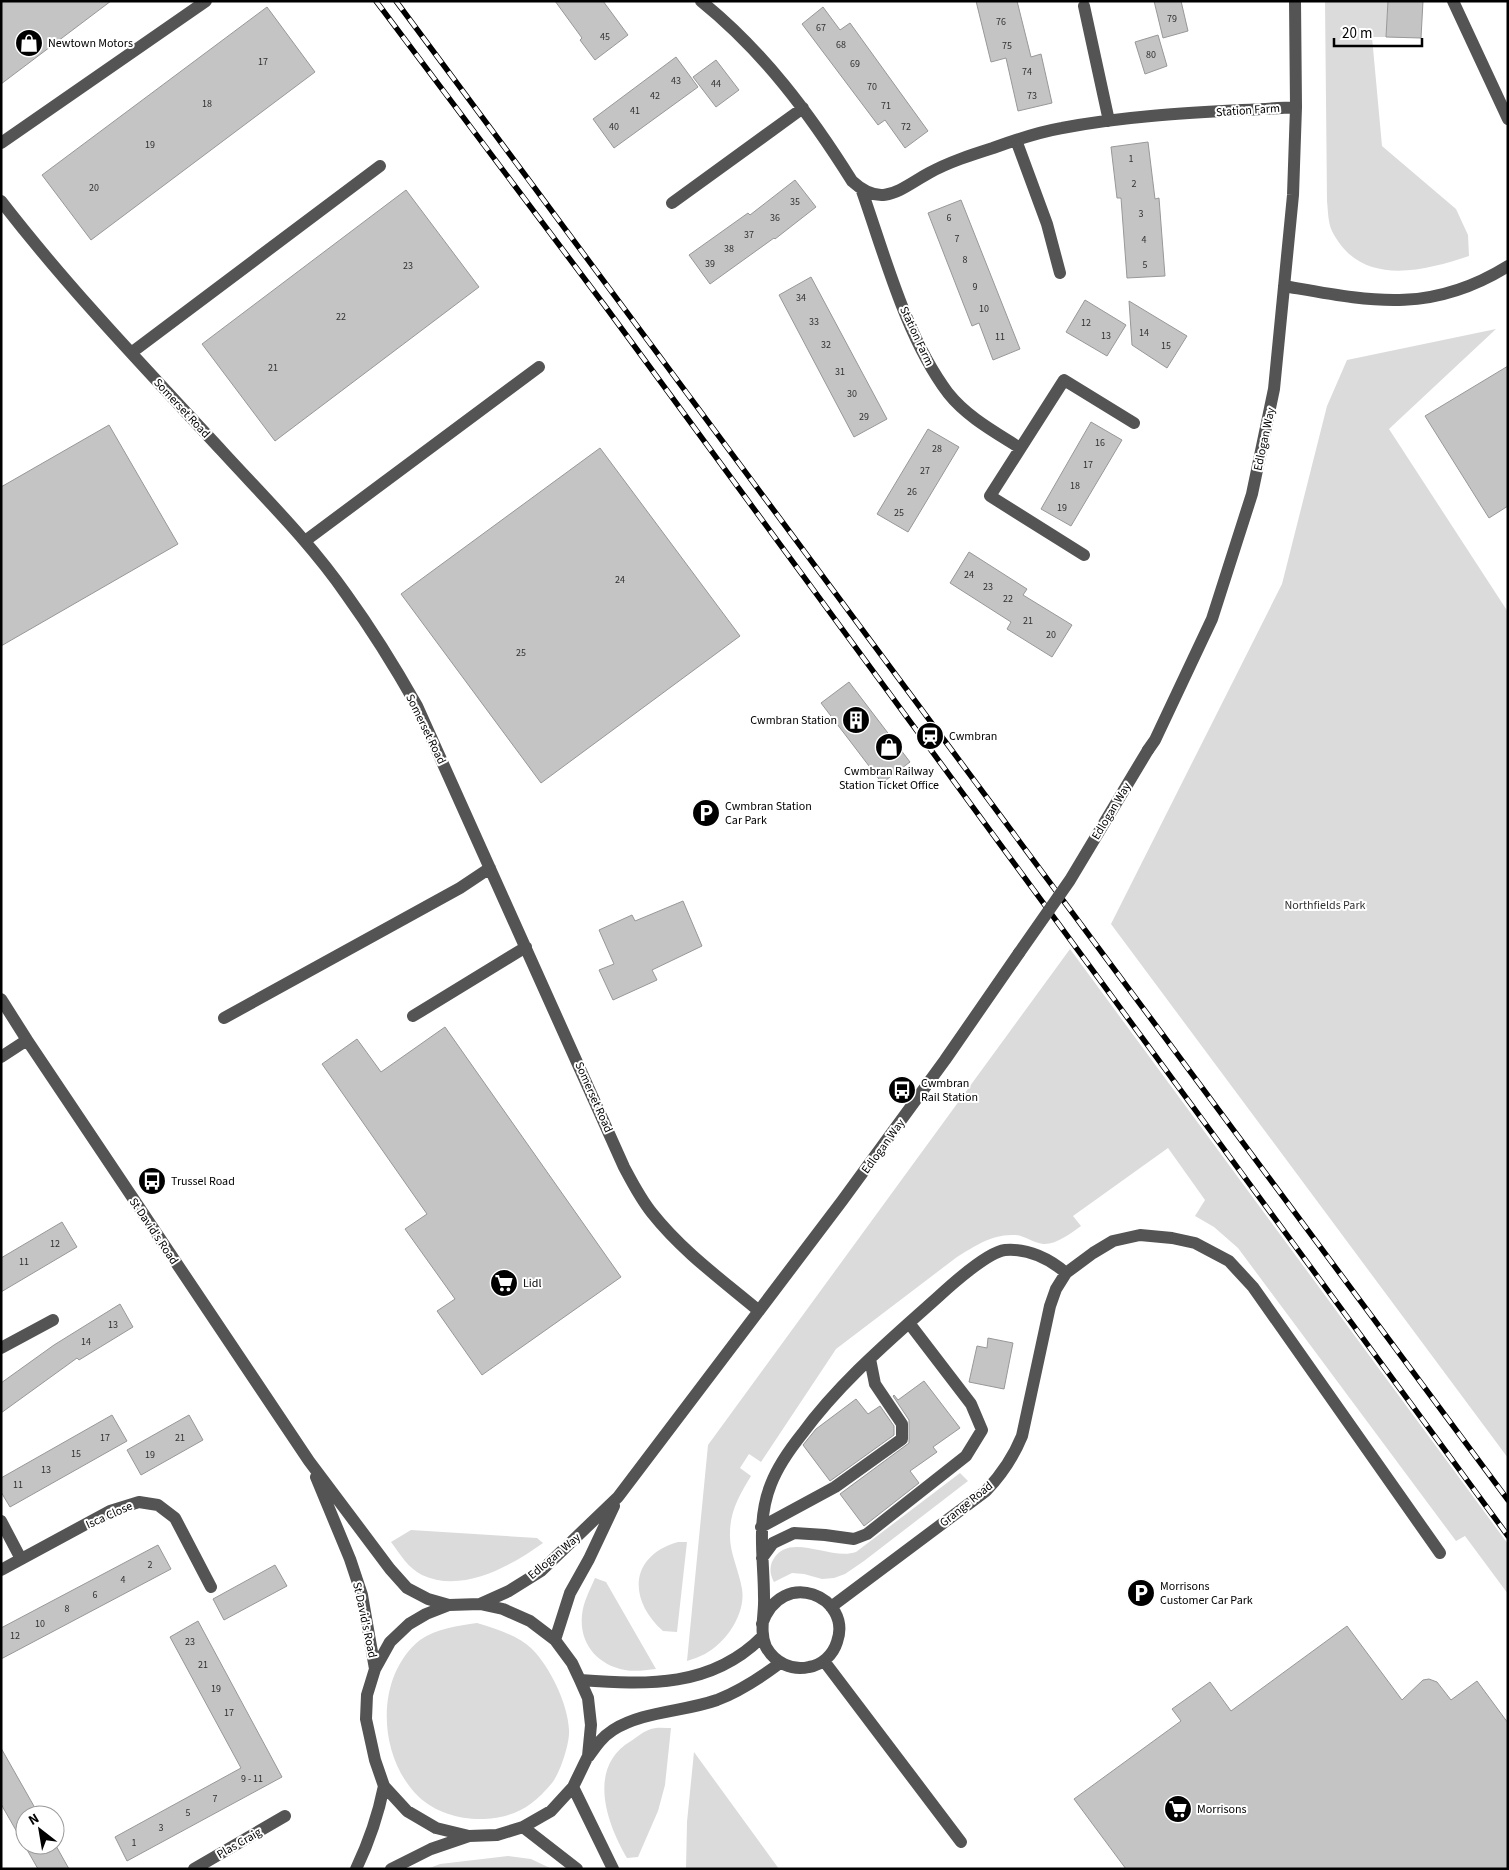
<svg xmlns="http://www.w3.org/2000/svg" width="1509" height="1870" font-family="'Source Sans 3',sans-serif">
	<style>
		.green { fill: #dbdbdb }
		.building { fill: #c4c4c4; stroke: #989898 }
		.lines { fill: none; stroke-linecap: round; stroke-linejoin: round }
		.minor { stroke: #545454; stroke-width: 12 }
		.rail-casing { stroke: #000; stroke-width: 5.5 }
		.rail { stroke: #fff; stroke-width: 4; stroke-dasharray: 11; stroke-linecap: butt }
		.minor-bridge { stroke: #545454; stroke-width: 12 }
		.labels { text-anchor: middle; stroke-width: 4; stroke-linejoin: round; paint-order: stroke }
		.number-label { font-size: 10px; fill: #313131 }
		.poi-label { font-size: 12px; fill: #000; stroke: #fff; text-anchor: start }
		.street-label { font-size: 12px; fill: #000; stroke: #fff }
		.park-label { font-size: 12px; fill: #323232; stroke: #fff }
	</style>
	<rect width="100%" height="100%" fill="#fff"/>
	<!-- green -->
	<path class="green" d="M1325 1H1388L1386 37H1372L1382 146 1456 209 1468 235 1469 256C1421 272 1360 287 1332 231 1328 223 1328 210 1327 201Z
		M1496 329 1389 429 1508 612V1458L1111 924 1282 584 1327 406 1347 360Z
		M1070 949 1508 1544V1594L1465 1536 1456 1541 1238 1248 1214 1227 1195 1216 1205 1200 1168 1148 1073 1216 1081 1226C1071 1233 1056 1245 1043 1244 1033 1243 1024 1235 1014 1235 992 1234 975 1246 957 1257L836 1349 761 1462 749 1454 740 1468 751 1476C740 1494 730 1511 730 1533 729 1552 739 1570 742 1589 746 1614 726 1643 705 1654 699 1657 693 1659 687 1661L708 1445Z
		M960 1473 968 1481 864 1561 845 1574 834 1578 822 1579 804 1574 792 1573 774 1582C770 1575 769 1567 773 1560 789 1531 830 1561 856 1552Z
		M411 1530 537 1538 543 1543C511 1566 462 1594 422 1575 408 1568 400 1554 391 1542Z
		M678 1542H687L677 1632 663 1631C628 1600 629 1556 678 1542Z
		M595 1578 606 1582 656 1669C646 1670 635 1672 625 1670 597 1665 579 1643 582 1615 583 1602 590 1590 595 1578Z
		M477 1623C496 1629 517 1635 532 1649 550 1667 568 1704 569 1730 570 1743 560 1773 552 1783 532 1807 515 1817 484 1819 462 1820 435 1813 418 1796 378 1757 374 1677 420 1640 437 1628 458 1626 477 1623Z
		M671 1728 665 1785 658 1811 638 1857 627 1858C606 1822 587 1767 631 1741 637 1737 644 1731 651 1729 657 1727 665 1728 671 1728Z
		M694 1752 779 1869H686L687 1822Z
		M508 1856 531 1859 552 1869H427L440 1864Z"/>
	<!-- building -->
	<path class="building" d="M1 1H111L1 84Z
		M555 1H603L628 35 595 60 580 40 582 38Z
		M976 1H1017L1031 57 1041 54 1052 103 1018 111 1006 58 991 62Z
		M1154 1H1181L1188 31 1163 38Z
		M1388 1H1423L1421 38 1386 37Z
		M267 7 315 72 91 240 42 175Z
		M823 7 840 30 850 23 928 131 905 148 885 120 878 125 802 24Z
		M1158 35 1167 66 1145 74 1135 42Z
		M676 57 698 87 614 148 593 119Z
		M716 60 739 90 716 107 693 77Z
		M1148 142 1155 199 1159 198 1165 276 1127 278 1121 198H1117L1111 147Z
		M795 180 816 207 775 239 774 238 710 284 689 255 748 213 750 215Z
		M406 190 479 287 275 441 202 344Z
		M961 200 1020 349 993 360 979 323 972 326 928 213Z
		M811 277 887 419 854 437 779 295Z
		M1085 300 1126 325 1107 356 1066 332Z
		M1129 301 1187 336 1167 368 1132 345Z
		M1508 366V506L1489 518 1425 416Z
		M1091 422 1122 440 1071 526 1041 509Z
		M109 425 178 544 1 646V487Z
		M928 429 959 447 908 532 877 514Z
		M600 448 740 636 541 783 401 594Z
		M969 552 1027 589 1023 595 1072 625 1052 657 1007 629 1011 622 950 583Z
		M849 682 910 762 882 783 821 703Z
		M683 901 702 946 652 970 657 980 613 1000 599 970 614 964 599 930 632 915 635 921Z
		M445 1027 621 1277 482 1375 437 1311 455 1299 405 1229 427 1214 322 1064 357 1039 381 1072Z
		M62 1222 77 1247 1 1292V1258Z
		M120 1304 133 1327 79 1360 77 1358 1 1413V1383L54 1345Z
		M988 1338 1013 1343 1004 1389 969 1382 977 1346 987 1348Z
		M924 1381 960 1428 933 1447 937 1452 910 1471 919 1483 864 1526 840 1494 909 1443V1420L893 1396 894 1395 898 1400Z
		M856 1399 868 1414 880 1406 894 1426V1435L830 1481 803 1445 816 1429Z
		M112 1415 127 1441 10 1507 1 1492V1478Z
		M189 1415 203 1440 141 1475 127 1450Z
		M158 1545 171 1569 1 1659V1628Z
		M275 1565 287 1586 224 1620 213 1599Z
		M198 1621 282 1777 127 1861 115 1837 241 1768 170 1637Z
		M1347 1626 1402 1700 1423 1680 1429 1679 1437 1682 1451 1700 1477 1681 1508 1723V1869H1126L1074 1799 1181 1721 1172 1709 1210 1682 1231 1711Z
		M1 1748 39 1815H25V1845L55 1844 69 1869H38L1 1804Z"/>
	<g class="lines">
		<!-- minor -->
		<path class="minor" d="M701 1C763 51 810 114 852 181 882 209 900 189 929 173 949 162 971 155 993 148 1015 140 1039 132 1062 128 1137 113 1220 112 1296 107
			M1453 1 1508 119
			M1084 6 1109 121
			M1016 140 1047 224 1060 273
			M1 143 206 1
			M862 191C885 256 906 337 948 393 967 417 995 432 1020 448
			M1 201C69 289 146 369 222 451 264 497 310 542 346 594 372 630 395 667 417 706L624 1167C632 1182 640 1198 652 1213 682 1251 722 1280 759 1311
			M672 203 803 108
			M1284 286C1370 301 1429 315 1508 266
			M131 353 380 166
			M305 541 539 367
			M1084 555 990 496 1064 380 1134 423
			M1148 750 1155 740 1212 619 1252 494 1274 389 1293 195 1296 107 1295 1
			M1 999 27 1040 309 1461 390 1569 407 1588 428 1599 449 1605
			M413 1016 526 947
			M224 1018 460 888 490 868
			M1 1057 27 1040
			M1 1348 53 1320
			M316 1477 350 1559 362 1595 375 1669
			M1 1521 21 1559
			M761 1527 835 1487 902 1439V1424L875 1384 870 1359
			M762 1558 773 1543 794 1533 825 1535 854 1539 867 1534 966 1456 982 1430 971 1404 909 1323
			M1 1570 110 1511 139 1502 158 1505 175 1518 211 1587
			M480 1604 509 1591 541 1571 618 1497 842 1201 945 1060 1019 953
			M480 1604 503 1609 530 1621 555 1640 572 1663 580 1680 588 1698 591 1725 588 1756 573 1787 551 1811 523 1827 497 1835 469 1836 436 1828 407 1811 384 1786 375 1760 366 1719 367 1695 375 1669 390 1642 409 1624 426 1614 449 1605Z
			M831 1607 986 1491C1002 1474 1013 1458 1022 1436L1050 1306 1056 1289 1066 1273 1093 1253 1113 1241 1140 1235 1172 1238 1195 1243 1229 1261 1253 1287 1440 1553
			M762 1624C782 1566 853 1597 837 1642 833 1655 822 1665 809 1667 792 1671 775 1663 766 1647 759 1632 765 1613 764 1597 764 1558 756 1521 771 1484 778 1466 790 1449 802 1434 840 1382 890 1340 938 1297 951 1285 988 1252 1005 1250 1028 1248 1050 1259 1066 1273
			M555 1640 570 1593 589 1559 614 1506
			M824 1661 961 1842
			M580 1680C647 1685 712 1688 763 1636
			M589 1756C596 1746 602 1737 613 1730 643 1711 683 1712 717 1700 740 1691 760 1678 780 1663
			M573 1787 613 1869
			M523 1827 577 1869
			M194 1869 285 1816
			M356 1869C369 1842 378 1816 384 1786
			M391 1869 431 1849 469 1836"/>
		<!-- rail casing -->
		<g class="rail-casing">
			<path id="rail" d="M376 1 605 306 1508 1536
				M396 1 1508 1500"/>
		</g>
		<!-- rail -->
		<use href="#rail" class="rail"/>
		<!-- minor-bridge -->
		<path class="minor-bridge" d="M1019 953 1070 880 1148 750"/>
	</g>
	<!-- icons -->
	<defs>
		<g id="shop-disc" transform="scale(1.4375)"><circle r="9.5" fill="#000" stroke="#fff"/><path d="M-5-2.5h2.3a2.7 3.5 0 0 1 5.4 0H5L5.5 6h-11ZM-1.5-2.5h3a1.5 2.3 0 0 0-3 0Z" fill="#fff"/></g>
		<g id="building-disc" transform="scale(1.4375)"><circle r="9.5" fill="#000" stroke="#fff"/><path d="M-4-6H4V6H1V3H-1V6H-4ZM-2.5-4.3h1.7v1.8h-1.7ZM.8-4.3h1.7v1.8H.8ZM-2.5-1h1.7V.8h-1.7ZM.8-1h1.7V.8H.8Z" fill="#fff"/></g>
		<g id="station-disc" transform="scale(1.4375)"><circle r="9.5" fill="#000" stroke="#fff"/><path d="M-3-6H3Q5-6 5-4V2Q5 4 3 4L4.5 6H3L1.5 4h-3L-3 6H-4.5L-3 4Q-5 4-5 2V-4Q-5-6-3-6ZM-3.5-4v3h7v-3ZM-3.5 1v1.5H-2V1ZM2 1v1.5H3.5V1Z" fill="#fff"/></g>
		<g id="parking-disc" transform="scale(1.4375)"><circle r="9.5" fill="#000" stroke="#fff"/><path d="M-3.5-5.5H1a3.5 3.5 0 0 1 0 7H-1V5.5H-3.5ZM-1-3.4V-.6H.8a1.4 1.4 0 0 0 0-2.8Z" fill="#fff"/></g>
		<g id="bus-disc" transform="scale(1.4375)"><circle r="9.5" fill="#000" stroke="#fff"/><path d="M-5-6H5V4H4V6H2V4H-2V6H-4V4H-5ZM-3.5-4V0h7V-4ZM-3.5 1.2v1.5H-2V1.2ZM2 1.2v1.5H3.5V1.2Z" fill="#fff"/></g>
		<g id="supermarket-disc" transform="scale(1.4375)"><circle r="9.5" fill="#000" stroke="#fff"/><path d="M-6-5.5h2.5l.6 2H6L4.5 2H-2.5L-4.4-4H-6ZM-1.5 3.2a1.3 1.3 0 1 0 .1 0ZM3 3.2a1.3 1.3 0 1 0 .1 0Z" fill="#fff"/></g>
	</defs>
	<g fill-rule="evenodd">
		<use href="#shop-disc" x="29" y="43"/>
		<use href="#building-disc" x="856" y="720"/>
		<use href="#station-disc" x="930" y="736"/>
		<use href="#shop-disc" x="889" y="747"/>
		<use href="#parking-disc" x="706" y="813"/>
		<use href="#bus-disc" x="902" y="1090"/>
		<use href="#bus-disc" x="152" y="1181"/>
		<use href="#supermarket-disc" x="504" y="1283"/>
		<use href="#parking-disc" x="1141" y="1593"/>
		<use href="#supermarket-disc" x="1178" y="1809"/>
	</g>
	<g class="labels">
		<!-- number labels -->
		<g class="number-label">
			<text x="1172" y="22">79</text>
			<text x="1001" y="25">76</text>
			<text x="821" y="31">67</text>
			<text x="605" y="40">45</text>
			<text x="841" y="48">68</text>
			<text x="1007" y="49">75</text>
			<text x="1151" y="58">80</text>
			<text x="263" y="65">17</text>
			<text x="855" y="67">69</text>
			<text x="1027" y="75">74</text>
			<text x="676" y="84">43</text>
			<text x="716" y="87">44</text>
			<text x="872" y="90">70</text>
			<text x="655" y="99">42</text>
			<text x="1032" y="99">73</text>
			<text x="207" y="107">18</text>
			<text x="886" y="109">71</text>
			<text x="635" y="114">41</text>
			<text x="614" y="130">40</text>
			<text x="906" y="130">72</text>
			<text x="150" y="148">19</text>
			<text x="1131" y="162">1</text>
			<text x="1134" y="187">2</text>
			<text x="94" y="191">20</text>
			<text x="795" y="205">35</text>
			<text x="1141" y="217">3</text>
			<text x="775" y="221">36</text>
			<text x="949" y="221">6</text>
			<text x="749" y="238">37</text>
			<text x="957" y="242">7</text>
			<text x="1144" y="243">4</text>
			<text x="729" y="252">38</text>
			<text x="965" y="263">8</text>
			<text x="710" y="267">39</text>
			<text x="1145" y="268">5</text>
			<text x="408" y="269">23</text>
			<text x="975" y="290">9</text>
			<text x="801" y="301">34</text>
			<text x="984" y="312">10</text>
			<text x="341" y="320">22</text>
			<text x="814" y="325">33</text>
			<text x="1086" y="326">12</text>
			<text x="1144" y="336">14</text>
			<text x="1106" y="339">13</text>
			<text x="1000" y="340">11</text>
			<text x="826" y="348">32</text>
			<text x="1166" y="349">15</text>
			<text x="273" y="371">21</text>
			<text x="840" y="375">31</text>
			<text x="852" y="397">30</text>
			<text x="864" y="420">29</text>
			<text x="1100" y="446">16</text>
			<text x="937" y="452">28</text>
			<text x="1088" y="468">17</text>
			<text x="925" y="474">27</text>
			<text x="1075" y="489">18</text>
			<text x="912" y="495">26</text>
			<text x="1062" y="511">19</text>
			<text x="899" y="516">25</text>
			<text x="969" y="578">24</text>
			<text x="620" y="583">24</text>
			<text x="988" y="590">23</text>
			<text x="1008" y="602">22</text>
			<text x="1028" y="624">21</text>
			<text x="1051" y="638">20</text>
			<text x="521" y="656">25</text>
			<text x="55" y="1247">12</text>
			<text x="24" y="1265">11</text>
			<text x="113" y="1328">13</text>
			<text x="86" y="1345">14</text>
			<text x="105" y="1441">17</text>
			<text x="180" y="1441">21</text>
			<text x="76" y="1457">15</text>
			<text x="150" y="1458">19</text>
			<text x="46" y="1473">13</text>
			<text x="18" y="1488">11</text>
			<text x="150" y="1568">2</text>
			<text x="123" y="1583">4</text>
			<text x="95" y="1598">6</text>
			<text x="67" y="1612">8</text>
			<text x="40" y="1627">10</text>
			<text x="15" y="1639">12</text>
			<text x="190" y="1645">23</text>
			<text x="203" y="1668">21</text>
			<text x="216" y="1692">19</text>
			<text x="229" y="1716">17</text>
			<text x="252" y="1782">9 - 11</text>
			<text x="215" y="1802">7</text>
			<text x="188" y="1816">5</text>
			<text x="161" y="1831">3</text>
			<text x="134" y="1846">1</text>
		</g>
		<!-- poi labels -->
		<g class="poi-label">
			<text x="48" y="47">Newtown Motors</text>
			<text x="837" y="724" text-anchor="end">Cwmbran Station</text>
			<text x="949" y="740">Cwmbran</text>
			<text x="889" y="775" text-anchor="middle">Cwmbran Railway<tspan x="889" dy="14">Station Ticket Office</tspan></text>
			<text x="725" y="810">Cwmbran Station<tspan x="725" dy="14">Car Park</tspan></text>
			<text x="921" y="1087">Cwmbran<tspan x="921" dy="14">Rail Station</tspan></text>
			<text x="171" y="1185">Trussel Road</text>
			<text x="523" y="1287">Lidl</text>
			<text x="1160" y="1590">Morrisons<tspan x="1160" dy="14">Customer Car Park</tspan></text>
			<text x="1197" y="1813">Morrisons</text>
		</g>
		<!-- street labels -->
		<g class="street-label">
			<text transform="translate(1248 110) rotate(-4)" y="4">Station Farm</text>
			<text transform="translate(917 336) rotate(65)" y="4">Station Farm</text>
			<text transform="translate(182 408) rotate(47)" y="4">Somerset Road</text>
			<text transform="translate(1264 439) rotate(-78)" y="4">Edlogan Way</text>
			<text transform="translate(426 729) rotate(64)" y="4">Somerset Road</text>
			<text transform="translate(1111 811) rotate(-59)" y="4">Edlogan Way</text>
			<text transform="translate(594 1097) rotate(66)" y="4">Somerset Road</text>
			<text transform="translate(883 1146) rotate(-54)" y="4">Edlogan Way</text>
			<text transform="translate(154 1231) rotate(56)" y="4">St David's Road</text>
			<text transform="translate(966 1504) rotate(-39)" y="4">Grange Road</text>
			<text transform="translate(109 1515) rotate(-24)" y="4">Isca Close</text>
			<text transform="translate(554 1556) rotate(-40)" y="4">Edlogan Way</text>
			<text transform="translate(365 1620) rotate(78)" y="4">St David's Road</text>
			<text transform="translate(239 1843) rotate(-30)" y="4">Plas Craig</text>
		</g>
		<!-- park labels -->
		<g class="park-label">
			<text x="1325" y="909">Northfields Park</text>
		</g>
	</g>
	<!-- border -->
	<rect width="1509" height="1870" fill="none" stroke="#000000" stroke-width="5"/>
	<!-- north arrow -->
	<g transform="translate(40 1830) rotate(329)"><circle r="24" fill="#ffffff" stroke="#999999"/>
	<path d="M0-4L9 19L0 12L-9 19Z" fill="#000000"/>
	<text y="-8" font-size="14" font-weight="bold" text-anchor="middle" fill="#000000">N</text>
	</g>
	<!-- scale -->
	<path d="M1334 38v8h88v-8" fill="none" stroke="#000000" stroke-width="2.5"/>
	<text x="1342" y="38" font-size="15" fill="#000000" stroke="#ffffff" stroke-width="4" paint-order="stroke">20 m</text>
</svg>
